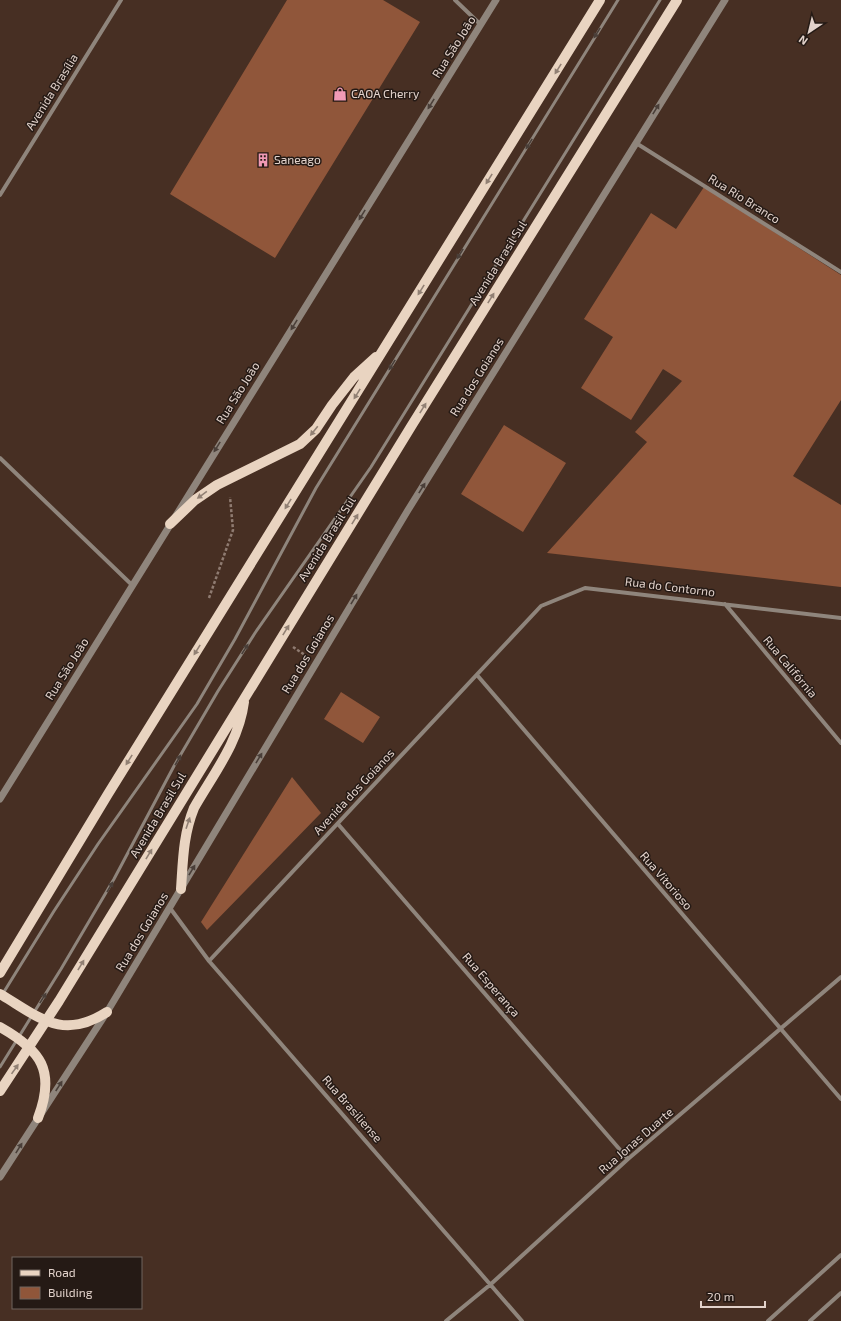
<svg xmlns="http://www.w3.org/2000/svg" width="841" height="1321" font-family="'Exo 2',sans-serif">
	<style>
		.building { fill: #90563a }
		.lines { fill: none; stroke-linecap: round; stroke-linejoin: round }
		.path { stroke: #8f7b71; stroke-width: 2.5; stroke-dasharray: 3 2; stroke-linecap: butt }
		.service { stroke: #8f857c; stroke-width: 3 }
		.minor { stroke: #8f857c; stroke-width: 4 }
		.tertiary { stroke: #8f857c; stroke-width: 7 }
		.primary { stroke: #e9d4c1; stroke-width: 10 }
		.oneway { fill: #4a3f39 }
		.oneway2 { fill: #918074 }
		.labels { text-anchor: middle; stroke-width: 3; stroke-linejoin: round; paint-order: stroke }
		.street-label { font-size: 12px; fill: #e2d2cb; stroke: #251a15 }
		.poi-label { font-size: 12px; fill: #e2d2cb; stroke: #251a15; text-anchor: start }
	</style>
	<rect width="100%" height="100%" fill="#472f23"/>
	<!-- building -->
	<path class="building" d="M287 0H383L420 22 275 258 170 194Z
		M704 187 841 275V400L793 476 841 505V587L547 553 647 442 635 432 682 381 663 369 631 420 581 388 613 337 584 319 651 213 676 229Z
		M504 425 566 463 523 532 461 494Z
		M341 692 380 717 363 743 324 719Z
		M292 777 321 813 207 930 201 922Z"/>
	<g class="lines">
		<!-- path -->
		<path class="path" d="M209 598 233 530 230 497
			M293 647 305 655"/>
		<!-- service -->
		<path class="service" d="M2 995 54 911 98 844 197 704 235 639 316 488 618 0
			M0 1067 61 969 114 879 174 766 218 691 255 633 371 467 660 0"/>
		<!-- minor -->
		<path class="minor" d="M455 0 481 25
			M636 143 841 272
			M0 195 121 0
			M0 458 132 585
			M725 604 841 743
			M477 675 841 1099
			M338 824 628 1159
			M170 908 209 961 522 1321
			M209 961 541 606 585 588 841 618
			M446 1321 491 1284 628 1159 841 977
			M768 1321 841 1255
			M810 1321 841 1293"/>
		<!-- tertiary -->
		<path class="tertiary" d="M0 799 496 0
			M0 1177 107 1012 408 510 725 0"/>
		<!-- primary -->
		<path class="primary" d="M170 524 195 500 217 485 300 444 316 429 332 405 354 377 376 357
			M181 889C183 861 183 835 194 808 214 773 239 742 244 702
			M0 973 108 794 600 0
			M0 994C39 1017 62 1041 107 1012
			M0 1027C41 1050 56 1071 38 1118
			M0 1091 59 1001 412 425 677 0"/>
	</g>
	<!-- one-way arrows -->
	<defs><path id="oneway-solid" d="M-6-.8H1V-3.2L6.5 0L1 3.2V.8H-6Z"/></defs>
	<g class="oneway">
		<use href="#oneway-solid" transform="translate(597 33) rotate(122)"/>
		<use href="#oneway-solid" transform="translate(431 104) rotate(122)"/>
		<use href="#oneway-solid" transform="translate(656 109) rotate(-58)"/>
		<use href="#oneway-solid" transform="translate(529 144) rotate(122)"/>
		<use href="#oneway-solid" transform="translate(362 215) rotate(122)"/>
		<use href="#oneway-solid" transform="translate(460 254) rotate(122)"/>
		<use href="#oneway-solid" transform="translate(294 325) rotate(122)"/>
		<use href="#oneway-solid" transform="translate(392 365) rotate(122)"/>
		<use href="#oneway-solid" transform="translate(217 447) rotate(122)"/>
		<use href="#oneway-solid" transform="translate(422 488) rotate(-58)"/>
		<use href="#oneway-solid" transform="translate(354 599) rotate(-59)"/>
		<use href="#oneway-solid" transform="translate(245 649) rotate(-57)"/>
		<use href="#oneway-solid" transform="translate(259 758) rotate(-59)"/>
		<use href="#oneway-solid" transform="translate(178 760) rotate(-61)"/>
		<use href="#oneway-solid" transform="translate(192 870) rotate(-59)"/>
		<use href="#oneway-solid" transform="translate(110 887) rotate(-60)"/>
		<use href="#oneway-solid" transform="translate(43 998) rotate(-58)"/>
		<use href="#oneway-solid" transform="translate(59 1086) rotate(-57)"/>
		<use href="#oneway-solid" transform="translate(19 1148) rotate(-58)"/>
	</g>
	<g class="oneway2">
		<use href="#oneway-solid" transform="translate(558 69) rotate(122)"/>
		<use href="#oneway-solid" transform="translate(489 179) rotate(122)"/>
		<use href="#oneway-solid" transform="translate(421 290) rotate(122)"/>
		<use href="#oneway-solid" transform="translate(491 298) rotate(-58)"/>
		<use href="#oneway-solid" transform="translate(357 394) rotate(122)"/>
		<use href="#oneway-solid" transform="translate(423 408) rotate(-58)"/>
		<use href="#oneway-solid" transform="translate(314 431) rotate(129)"/>
		<use href="#oneway-solid" transform="translate(202 495) rotate(144)"/>
		<use href="#oneway-solid" transform="translate(288 504) rotate(122)"/>
		<use href="#oneway-solid" transform="translate(355 519) rotate(-58)"/>
		<use href="#oneway-solid" transform="translate(286 630) rotate(-58)"/>
		<use href="#oneway-solid" transform="translate(197 650) rotate(122)"/>
		<use href="#oneway-solid" transform="translate(129 760) rotate(122)"/>
		<use href="#oneway-solid" transform="translate(188 823) rotate(-71)"/>
		<use href="#oneway-solid" transform="translate(149 854) rotate(-59)"/>
		<use href="#oneway-solid" transform="translate(81 965) rotate(-59)"/>
		<use href="#oneway-solid" transform="translate(15 1069) rotate(-55)"/>
	</g>
	<!-- icons -->
	<defs>
		<g id="shop-bare" transform="scale(1.08)"><path d="M-5-2.5h2.3a2.7 3.5 0 0 1 5.4 0H5L5.5 6h-11ZM-1.5-2.5h3a1.5 2.3 0 0 0-3 0Z" fill="#f09ab5" stroke="#251a15" stroke-width="2.5" paint-order="stroke"/></g>
		<g id="building-bare" transform="scale(1.08)"><path d="M-4-6H4V6H1V3H-1V6H-4ZM-2.5-4.3h1.7v1.8h-1.7ZM.8-4.3h1.7v1.8H.8ZM-2.5-1h1.7V.8h-1.7ZM.8-1h1.7V.8H.8Z" fill="#f09ab5" stroke="#251a15" stroke-width="2.5" paint-order="stroke"/></g>
	</defs>
	<g fill-rule="evenodd">
		<use href="#shop-bare" x="340" y="94"/>
		<use href="#building-bare" x="263" y="160"/>
	</g>
	<g class="labels">
		<!-- street labels -->
		<g class="street-label">
			<text transform="translate(454 47) rotate(-58)" y="4">Rua São João</text>
			<text transform="translate(52 92) rotate(-58)" y="4">Avenida Brasília</text>
			<text transform="translate(744 199) rotate(32)" y="4">Rua Rio Branco</text>
			<text transform="translate(498 263) rotate(-58)" y="4">Avenida Brasil Sul</text>
			<text transform="translate(477 377) rotate(-58)" y="4">Rua dos Goianos</text>
			<text transform="translate(238 393) rotate(-58)" y="4">Rua São João</text>
			<text transform="translate(327 539) rotate(-58)" y="4">Avenida Brasil Sul</text>
			<text transform="translate(670 587) rotate(7)" y="4">Rua do Contorno</text>
			<text transform="translate(308 654) rotate(-59)" y="4">Rua dos Goianos</text>
			<text transform="translate(790 667) rotate(50)" y="4">Rua Califórnia</text>
			<text transform="translate(67 669) rotate(-58)" y="4">Rua São João</text>
			<text transform="translate(354 792) rotate(-47)" y="4">Avenida dos Goianos</text>
			<text transform="translate(158 815) rotate(-59)" y="4">Avenida Brasil Sul</text>
			<text transform="translate(666 881) rotate(49)" y="4">Rua Vitorioso</text>
			<text transform="translate(142 932) rotate(-59)" y="4">Rua dos Goianos</text>
			<text transform="translate(491 985) rotate(49)" y="4">Rua Esperança</text>
			<text transform="translate(352 1109) rotate(49)" y="4">Rua Brasiliense</text>
			<text transform="translate(636 1141) rotate(-41)" y="4">Rua Jonas Duarte</text>
		</g>
		<!-- poi labels -->
		<g class="poi-label">
			<text x="351" y="98">CAOA Cherry</text>
			<text x="274" y="164">Saneago</text>
		</g>
	</g>
	<!-- legend -->
	<rect x="12" y="1257" width="130" height="52" fill="#251a15" stroke="#71645e"/>
	<rect x="20" y="1270" width="20" height="6" fill="#e9d4c1" stroke="#71645e"/>
	<text x="48" y="1277" font-size="12" fill="#e2d2cb">Road</text>
	<rect x="20" y="1287" width="20" height="12" fill="#90563a" stroke="#71645e"/>
	<text x="48" y="1297" font-size="12" fill="#e2d2cb">Building</text>
	<!-- north arrow -->
	<g transform="translate(809 32) rotate(215)" stroke="#251a15" stroke-width="3" paint-order="stroke">
	<path d="M0-3L7 15L0 10L-7 15Z" fill="#e2d2cb"/>
	<text y="-6" font-size="11" font-weight="bold" text-anchor="middle" fill="#e2d2cb">N</text>
	</g>
	<!-- scale -->
	<path d="M701 1301v6h64v-6" fill="none" stroke="#e2d2cb" stroke-width="2"/>
	<text x="707" y="1301" font-size="12" fill="#e2d2cb" stroke="#251a15" stroke-width="3" paint-order="stroke">20 m</text>
</svg>
